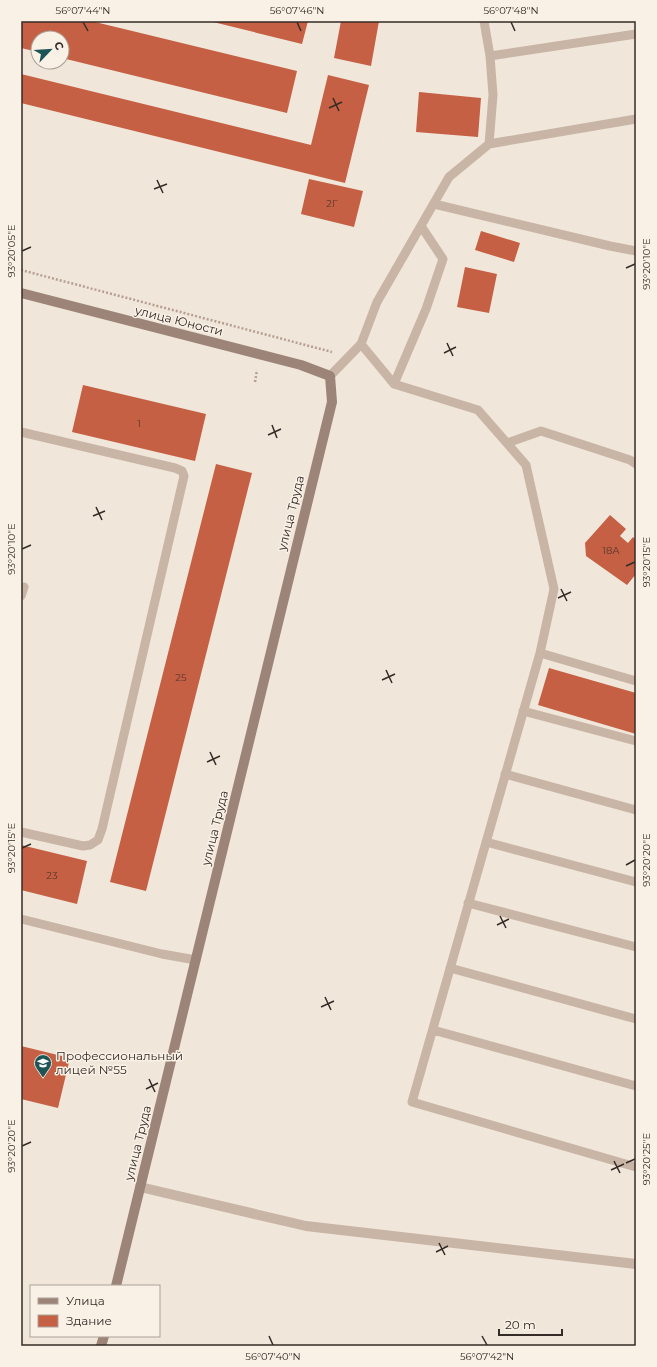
<svg xmlns="http://www.w3.org/2000/svg" width="657" height="1367" font-family="Montserrat,sans-serif">
	<style>
		.building { fill: #c56044 }
		.lines { fill: none; stroke-linecap: round; stroke-linejoin: round }
		.path { stroke: #b59f90; stroke-width: 2.5; stroke-dasharray: 2 2; stroke-linecap: butt }
		.lane { stroke: #c9b5a6; stroke-width: 9 }
		.street { stroke: #c9b5a6; stroke-width: 10 }
		.secondary { stroke: #9d8478; stroke-width: 10 }
		.ticks { fill: none; stroke: #352b27; stroke-width: 1.5 }
		.labels { text-anchor: middle; stroke-width: 3; stroke-linejoin: round; paint-order: stroke }
		.number-label { font-size: 10px; fill: #59382e }
		.street-label { font-size: 12px; fill: #352b27; stroke: #f9f0e6 }
		.poi-label { font-size: 12px; fill: #352b27; stroke: #f9f0e6; text-anchor: start }
		.neatline { fill: none; stroke: #352b27; stroke-width: 1.5 }
		.ticks-label { font-size: 10px; text-anchor: middle; fill: #352b27 }
	</style>
	<rect width="100%" height="100%" fill="#f1e6da"/>
	<!-- building -->
	<path class="building" d="M21 21H91L297 71 287 113 62 58V38H38V52L21 48Z
		M209 21H308L302 44Z
		M341 21H379L371 66 334 58Z
		M21 74 311 145 328 75 369 85 345 183 21 103Z
		M419 92 481 98 478 137 416 132Z
		M309 179 363 191 354 227 301 214Z
		M481 231 520 243 514 262 475 250Z
		M465 267 497 274 489 313 457 307Z
		M83 385 206 414 195 461 72 432Z
		M216 464 252 473 146 891 110 882Z
		M610 515 626 529 620 536 628 543 633 537 636 540V574L627 585 586 556 585 543Z
		M549 668 636 693V734L538 705Z
		M21 845 87 861 77 904 21 890Z
		M21 1046 70 1058 58 1108 21 1099Z"/>
	<g class="lines">
		<!-- path -->
		<path class="path" d="M21 270 332 352
			M255 382 257 370"/>
		<!-- lane -->
		<path class="lane" d="M484 21 490 56 493 95 489 144
			M490 56 636 34
			M434 204 610 246 636 251
			M361 344 377 302 449 177 489 144 636 119
			M330 376 361 344 394 384 478 410 526 465 554 589 540 653 412 1102 636 1167
			M394 384 426 309 443 259 421 226
			M21 432 175 468 182 471 184 476 102 829 98 840 90 845 83 846 21 832
			M507 443 541 431 630 460 636 464
			M21 596 24 587
			M540 653 636 681
			M523 711 636 741
			M505 774 636 810
			M486 842 636 882
			M468 903 636 947
			M21 919 162 954 196 960
			M450 968 636 1019
			M433 1030 636 1086"/>
		<!-- street -->
		<path class="street" d="M140 1187 306 1226 636 1264"/>
		<!-- secondary -->
		<path class="secondary" d="M21 293 301 365 330 376 332 402 116 1286
			M101 1346 104 1336"/>
	</g>
	<!-- ticks -->
	<path class="ticks" d="M83 22 88 31M297 22 301 31M511 22 515 31M333 98 339 111M329 108 342 102M157 180 163 193M154 189 167 184M22 251 31 247M626 268 635 264M447 343 453 356M444 353 456 347M272 425 277 438M268 435 281 429M96 507 102 520M93 516 105 511M22 549 31 545M626 566 635 562M561 589 567 601M558 598 571 592M386 670 392 683M382 680 395 674M210 752 216 765M207 762 220 756M22 848 31 844M626 865 635 860M500 916 506 928M497 925 509 919M325 997 331 1010M321 1007 334 1001M149 1079 155 1092M146 1089 158 1083M22 1146 31 1142M614 1161 620 1173M626 1163 635 1159M611 1170 624 1164M439 1243 445 1255M436 1252 448 1246M269 1336 273 1345M482 1336 487 1345"/>
	<!-- icons -->
	<defs>
		<g id="school-pin" transform="scale(0.9)"><path d="M0 17L-7.5 6A9.5 9.5 0 1 1 7.5 6Z" fill="#1d5456" stroke="#f9f0e6"/><path d="M0-5L7-2L0 1L-7-2ZM-4 1L0 2.5L4 1V4Q0 6-4 4Z" fill="#fff"/></g>
	</defs>
	<g fill-rule="evenodd">
		<use href="#school-pin" x="43" y="1063"/>
	</g>
	<g class="labels">
		<!-- number labels -->
		<g class="number-label">
			<text x="332" y="207">2Г</text>
			<text x="139" y="427">1</text>
			<text x="611" y="554">18А</text>
			<text x="181" y="681">25</text>
			<text x="52" y="879">23</text>
		</g>
		<!-- street labels -->
		<g class="street-label">
			<text transform="translate(179 321) rotate(14)" y="4">улица Юности</text>
			<text transform="translate(291 513) rotate(-76)" y="4">улица Труда</text>
			<text transform="translate(215 828) rotate(-76)" y="4">улица Труда</text>
			<text transform="translate(138 1143) rotate(-76)" y="4">улица Труда</text>
		</g>
		<!-- poi labels -->
		<g class="poi-label">
			<text x="56" y="1060">Профессиональный<tspan x="56" dy="14">лицей №55</tspan></text>
		</g>
	</g>
	<!-- border -->
	<rect width="657" height="1367" fill="none" stroke="#f9f0e6" stroke-width="44"/>
	<!-- legend -->
	<rect x="30" y="1285" width="130" height="52" fill="#f9f0e6" stroke="#aba19a"/>
	<rect x="38" y="1298" width="20" height="6" fill="#9d8478" stroke="#aba19a"/>
	<text x="66" y="1305" font-size="12" fill="#352b27">Улица</text>
	<rect x="38" y="1315" width="20" height="12" fill="#c56044" stroke="#aba19a"/>
	<text x="66" y="1325" font-size="12" fill="#352b27">Здание</text>
	<!-- north arrow -->
	<g transform="translate(50 50) rotate(65)"><circle r="19" fill="#f9f0e6" stroke="#aba19a"/>
	<path d="M0-3L7 15L0 10L-7 15Z" fill="#1d5456"/>
	<text y="-6" font-size="11" font-weight="bold" text-anchor="middle" fill="#352b27">С</text>
	</g>
	<!-- scale -->
	<path d="M499 1329v6h63v-6" fill="none" stroke="#352b27" stroke-width="2"/>
	<text x="505" y="1329" font-size="12" fill="#352b27" stroke="#f9f0e6" stroke-width="3" paint-order="stroke">20 m</text>
	<rect x="22" y="22" width="613" height="1323" class="neatline"/>
	<g class="ticks-label">
		<text x="83" y="14">56°07'44"N</text>
		<text x="297" y="14">56°07'46"N</text>
		<text x="511" y="14">56°07'48"N</text>
		<text transform="translate(11 251) rotate(-90)" y="4">93°20'05"E</text>
		<text transform="translate(646 264) rotate(-90)" y="4">93°20'10"E</text>
		<text transform="translate(11 549) rotate(-90)" y="4">93°20'10"E</text>
		<text transform="translate(646 562) rotate(-90)" y="4">93°20'15"E</text>
		<text transform="translate(11 848) rotate(-90)" y="4">93°20'15"E</text>
		<text transform="translate(646 860) rotate(-90)" y="4">93°20'20"E</text>
		<text transform="translate(11 1146) rotate(-90)" y="4">93°20'20"E</text>
		<text transform="translate(646 1159) rotate(-90)" y="4">93°20'25"E</text>
		<text x="273" y="1360">56°07'40"N</text>
		<text x="487" y="1360">56°07'42"N</text>
	</g>
</svg>
